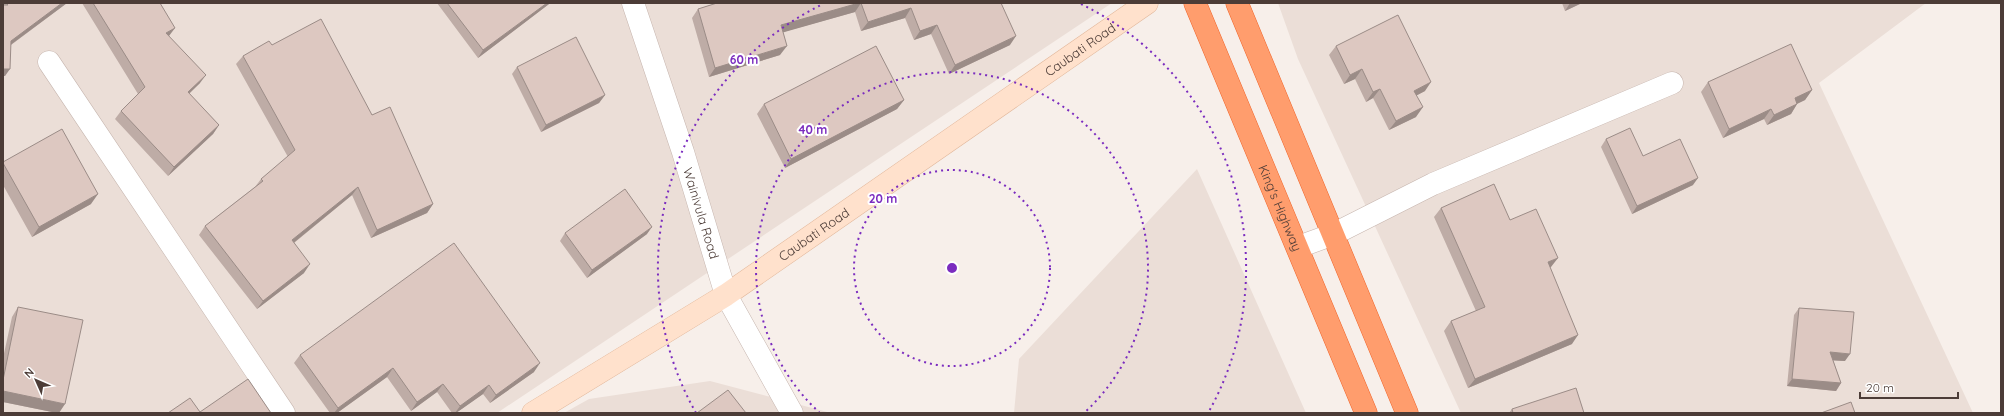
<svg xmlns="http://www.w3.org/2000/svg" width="2004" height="416" font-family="Quicksand,sans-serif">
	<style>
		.residential { fill: #ebded7 }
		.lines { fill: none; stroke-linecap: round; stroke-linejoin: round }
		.street-casing { stroke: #c6b5ae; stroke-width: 23 }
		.secondary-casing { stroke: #e1b699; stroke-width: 23 }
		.highway-casing { stroke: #ef652b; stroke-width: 23 }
		.street { stroke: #fff; stroke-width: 22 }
		.secondary { stroke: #ffe1cc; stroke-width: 22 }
		.highway { stroke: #ff9d6d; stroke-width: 22 }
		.wall { fill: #beaca6 }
		.shaded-wall { fill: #9b8c87 }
		.building { fill: #ddc8c1; stroke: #9b8c87 }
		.ring { fill: none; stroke: #7b2cbf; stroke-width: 2; stroke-dasharray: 2 4 }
		.labels { text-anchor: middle; stroke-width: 4; stroke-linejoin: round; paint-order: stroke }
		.street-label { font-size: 13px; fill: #4c3c37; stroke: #fff }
		.centre { fill: #7b2cbf; stroke: #fff; stroke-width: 2 }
		.ring-label { font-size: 12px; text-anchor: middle; font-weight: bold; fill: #7b2cbf; stroke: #fff; stroke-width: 4; stroke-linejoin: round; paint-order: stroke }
	</style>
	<rect width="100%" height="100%" fill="#f7efea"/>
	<!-- residential -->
	<path class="residential" d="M3 3H1112L497 413H3Z
		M1278 3H1926L1819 83 1973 413H1461L1298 59Z
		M1197 169 1306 413H1014L1019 359Z
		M710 381 831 413H564L589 399Z"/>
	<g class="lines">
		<!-- street casing -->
		<g class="street-casing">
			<g id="street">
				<path id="s1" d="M633 3 683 152 726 295 792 413"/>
				<path d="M49 62 284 413"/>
				<path d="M1298 247 1334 234 1433 184 1672 83"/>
			</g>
		</g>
		<!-- secondary casing -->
		<g class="secondary-casing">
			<g id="secondary">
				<path id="s2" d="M533 413 726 295 1147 3"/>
			</g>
		</g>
		<!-- highway casing -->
		<g class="highway-casing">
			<g id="highway">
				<path id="s3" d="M1195 3 1366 413"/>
				<path d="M1237 3 1407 413"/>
			</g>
		</g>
		<!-- street -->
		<use href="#street" class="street"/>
		<!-- secondary -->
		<use href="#secondary" class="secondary"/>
		<!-- highway -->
		<use href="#highway" class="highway"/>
	</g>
	<!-- wall -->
	<path class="wall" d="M3 3H67L11 45 5 76H3Z
		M82 3H160L169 36 200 83 189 94 219 125 213 134 168 176 115 119 121 111 138 94Z
		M437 3H550L549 4 478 58Z
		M717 3H1001L1010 45 949 74 931 34 914 40 905 18 861 31 855 12 783 32 780 55 709 77 692 18 698 9Z
		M1562 3H1582L1565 11Z
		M272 45 372 115 433 204 427 213 371 238 352 195 294 243 304 273 257 309 199 235 205 226 255 187 261 179 288 157 236 64 243 56Z
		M1336 46 1425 91 1417 95 1416 117 1389 130 1373 98 1366 102 1355 79 1344 84 1329 55Z
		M517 67 605 95 599 103 541 132 512 74Z
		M1708 82 1812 90 1805 100 1797 104 1791 114 1767 125 1764 119 1723 138 1701 92Z
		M904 100 897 109 785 168 757 114 764 104Z
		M1606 139 1643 156 1693 185 1632 214 1601 147Z
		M3 162 91 204 32 237 3 185Z
		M1441 208 1510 220 1551 267 1550 268 1572 344 1468 388 1444 331 1451 321 1476 311 1434 217Z
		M565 233 647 234 587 278 560 241Z
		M18 307 57 413 3 402V358L12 317Z
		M1799 308 1845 361 1833 360 1841 383 1836 391 1787 386 1794 315Z
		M300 355 534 372 490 403 483 394 456 413H452L437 392 411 411 387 377 337 413H330L294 363Z
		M1512 409 1584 413H1509Z"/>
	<!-- shaded-wall -->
	<path class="shaded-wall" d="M62 3H67L5 49 11 41Z
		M547 3H550L549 4 478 58 483 50Z
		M859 3H861L855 12 774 35 781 25Z
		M1570 3H1582L1565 11Z
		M911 8 905 18 861 31 868 22Z
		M937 25 931 34 914 40 920 31Z
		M175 28 169 36 166 33Z
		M1016 36 1010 45 949 74 955 65Z
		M787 46 780 55 709 77 715 68Z
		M3 69H10L5 76H3Z
		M1362 69 1355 79 1344 84 1350 75Z
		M206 75 200 83 181 101 188 92Z
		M1431 82 1425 91 1408 100 1414 91Z
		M1380 89 1373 98 1366 102 1373 92Z
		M1812 90 1805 100 1788 108 1795 98Z
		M605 95 599 103 541 132 546 125Z
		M904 100 897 109 785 168 791 159Z
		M1797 104 1791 114 1767 125 1774 115Z
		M1423 107 1416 117 1389 130 1396 121Z
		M1771 109 1764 119 1723 138 1729 129Z
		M219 125 213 134 168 176 174 167Z
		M1698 178 1693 185 1632 214 1637 206Z
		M358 187 352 195 286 249 292 240Z
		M98 194 91 204 32 237 39 227Z
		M433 204 427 213 371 238 377 230Z
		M652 227 647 234 587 278 592 270Z
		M1558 258 1551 267 1541 272 1548 262Z
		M310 264 304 273 257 309 263 301Z
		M1578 335 1572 344 1468 388 1475 379Z
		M1830 352 1850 354 1845 361 1824 360Z
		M540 363 534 372 490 403 496 395Z
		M393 368 387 377 337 413H334L338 408Z
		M1792 379 1841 383 1836 391 1787 386Z
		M443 384 437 392 411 411 417 402Z
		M489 385 483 394 456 413H455L460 406Z
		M3 391 65 404 59 413H57L3 402Z"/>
	<!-- building -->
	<path class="building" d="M6 3H62L11 41 10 69H3V5H8Z
		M93 3H160L175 28 166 33 206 75 188 92 219 125 174 167 121 111 145 87Z
		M447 3H547L483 50Z
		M717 3H859L781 25 787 46 715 68 698 9Z
		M861 3H1001L1016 36 955 65 937 25 920 31 911 8 868 22Z
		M1398 15 1431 82 1414 91 1423 107 1396 121 1380 89 1373 92 1362 69 1350 75 1336 46Z
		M321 19 372 115 390 107 433 204 377 230 358 187 292 240 310 264 263 301 205 226 263 181 261 179 295 150 243 56 269 41 272 45Z
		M576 37 605 95 546 125 517 67Z
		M1791 44 1812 90 1795 98 1797 104 1774 115 1771 109 1729 129 1708 82Z
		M876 46 904 100 791 159 764 104Z
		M1630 128 1643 156 1680 139 1698 178 1637 206 1606 139Z
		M62 129 98 194 39 227 3 163V162Z
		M1494 184 1510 220 1536 209 1558 258 1548 262 1578 335 1475 379 1451 321 1485 307 1441 208Z
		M625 189 652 227 592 270 565 233Z
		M454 243 540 363 496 395 489 385 460 406 443 384 417 402 393 368 338 408 300 355Z
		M18 307 83 320 65 404 3 391V380Z
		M1799 308 1854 312 1850 354 1830 352 1841 383 1792 379Z
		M248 379 271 413H168L190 398 200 412Z
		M1576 388 1584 413H1513L1512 409Z
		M728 390 746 413H697Z
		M1851 402 1855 413H1821Z"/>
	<!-- distance rings -->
	<g class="ring">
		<circle cx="952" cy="268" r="98"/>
		<path d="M820 413A196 196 0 1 1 1084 413"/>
		<path d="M696 413A294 294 0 0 1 823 4M1081 4A294 294 0 0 1 1208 413"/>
	</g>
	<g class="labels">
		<!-- street labels -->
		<g class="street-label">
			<text dy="5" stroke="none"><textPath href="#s2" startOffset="657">Caubati Road</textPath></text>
			<text dy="5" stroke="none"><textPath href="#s3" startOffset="222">King's Highway</textPath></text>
			<text dy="5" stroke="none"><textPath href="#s1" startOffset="221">Wainivula Road</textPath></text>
			<text dy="5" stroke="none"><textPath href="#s2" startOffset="333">Caubati Road</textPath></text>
		</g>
	</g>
	<circle cx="952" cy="268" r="6" class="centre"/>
	<g class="ring-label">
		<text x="744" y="64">60 m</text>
		<text x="813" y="134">40 m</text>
		<text x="883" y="203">20 m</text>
	</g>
	<!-- border -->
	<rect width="2004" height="416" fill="none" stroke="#4c3c37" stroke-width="8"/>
	<!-- north arrow -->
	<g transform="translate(36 380) rotate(315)" stroke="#ffffff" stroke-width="3" paint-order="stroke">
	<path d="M0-3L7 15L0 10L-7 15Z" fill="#4c3c37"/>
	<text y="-6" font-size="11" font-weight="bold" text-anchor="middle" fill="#4c3c37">N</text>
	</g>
	<!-- scale -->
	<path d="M1860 392v6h98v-6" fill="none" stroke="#4c3c37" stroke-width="2"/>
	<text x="1866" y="392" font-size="12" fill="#4c3c37" stroke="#ffffff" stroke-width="3" paint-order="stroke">20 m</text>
</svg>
